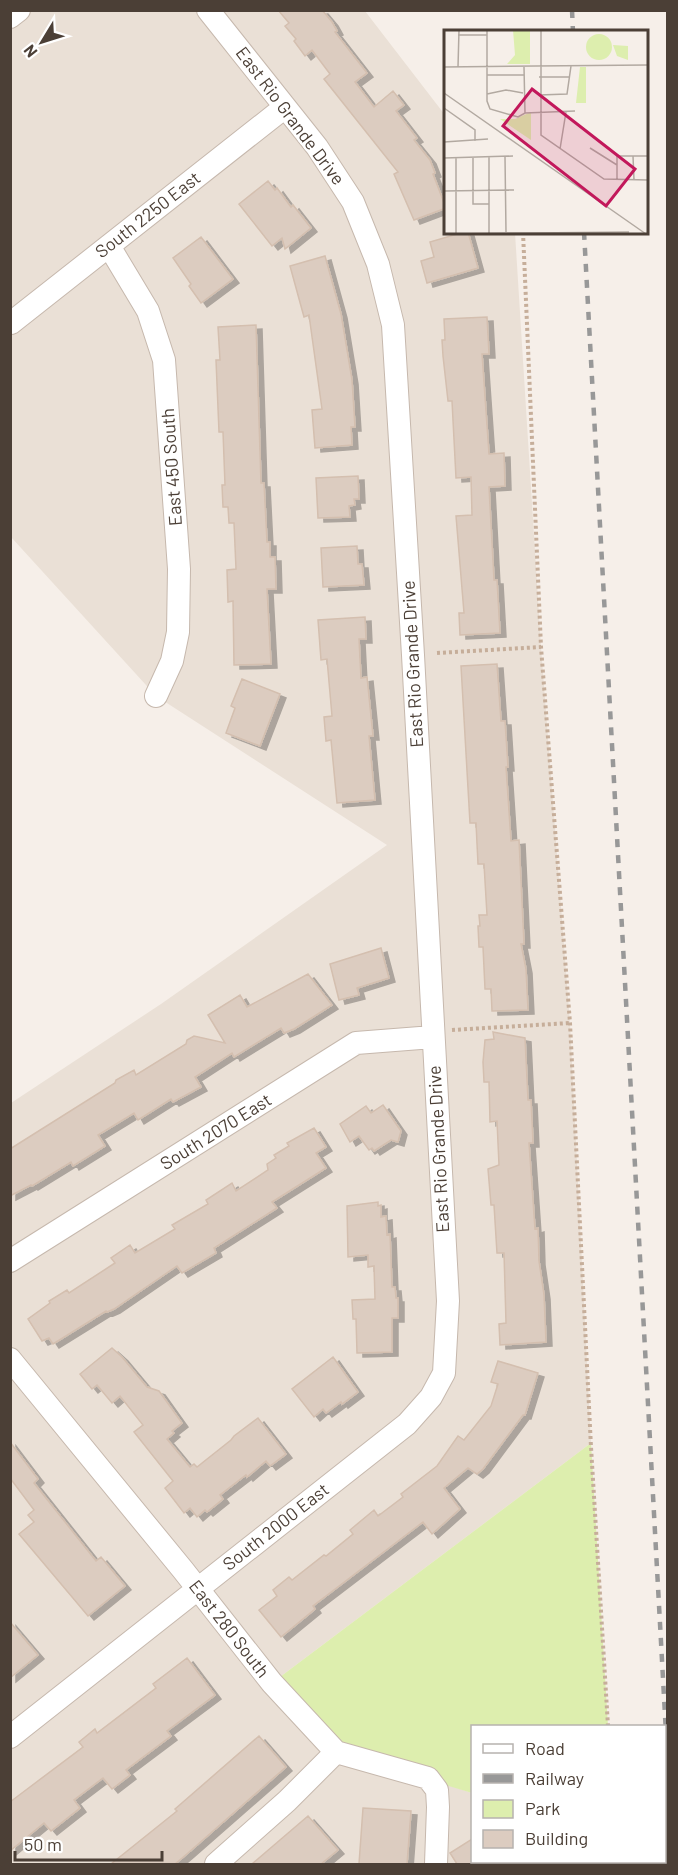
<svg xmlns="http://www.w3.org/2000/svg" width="678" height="1875" font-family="Barlow,sans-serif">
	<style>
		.residential { fill: #eae0d6 }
		.green { fill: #ddeeae }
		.building { fill: #dcccc0; stroke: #d4bfaf; stroke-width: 1.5; filter: url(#shadow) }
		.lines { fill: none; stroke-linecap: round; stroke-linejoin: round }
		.street-casing { stroke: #c6b8ad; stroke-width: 24 }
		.path { stroke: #c6ae9a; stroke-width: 4; stroke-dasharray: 3 3; stroke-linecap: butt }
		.street { stroke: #fff; stroke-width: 22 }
		.rail { stroke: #989898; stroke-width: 4.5; stroke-dasharray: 8 8; stroke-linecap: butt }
		.labels { text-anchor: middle; stroke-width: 4.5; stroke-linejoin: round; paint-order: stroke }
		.street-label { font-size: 18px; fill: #4b3f36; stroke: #fff }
		.inset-road { fill: none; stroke: #b2a9a1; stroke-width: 1.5 }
		.view { fill: #c2185b; fill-opacity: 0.15; stroke: #c2185b; stroke-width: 3 }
		.inset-edge { fill: none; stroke: #4b3f36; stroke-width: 3 }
	</style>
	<defs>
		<filter id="shadow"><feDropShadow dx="6" dy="4" stdDeviation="0" flood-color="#0004"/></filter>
	</defs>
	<rect width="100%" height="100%" fill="#f6efe9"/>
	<!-- residential -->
	<path class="residential" d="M11 11H365L445 115 446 232 515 233 541 647 570 1023 591 1443 272 1683 428 1778 472 1793V1862H536L538 1864H11V1103L161 1004 387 845 156 696 11 537Z"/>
	<!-- green -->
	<path class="green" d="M591 1443 608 1726H472V1793L336 1752 272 1683Z
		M536 1862H616L617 1864H538Z"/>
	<!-- building -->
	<path class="building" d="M278 10H322L332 22 337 31 335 32 367 73 355 82 374 107 393 91 404 105 396 111 417 138 414 140 430 160 435 173 433 174 446 208 414 220 394 174 398 172 324 79 330 74 312 50 305 56 294 41 296 39 285 26 289 23Z
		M268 181 275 190 277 188 291 207 293 205 311 228 285 249 282 238 272 246 239 204Z
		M464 232H468L478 268 427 283 421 261 434 257 430 242Z
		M201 237 233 279 201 303 189 286 191 284 173 258Z
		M325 256 341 314 352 380 355 427H351L352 445 315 448 312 410 322 409 309 315 304 317 290 266Z
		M487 317 489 354H482L489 454 504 453 505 486 489 487 494 580H497L500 633 460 635 459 613H464L456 516 472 515 471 477 456 478 452 401H448L443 356 442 340H445L444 319Z
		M256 325 261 483H264L267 542H270V557H275L276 589H267L271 664 234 665 233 601 228 602 227 570 236 569 234 523H229L228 507H223L222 485H225L223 432H219L216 360H220L218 327Z
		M358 476 359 499H354L355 505 349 506 350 517 318 518 316 478Z
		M357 546 358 564H362L364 585 323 587 321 548Z
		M365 617 366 639H359L361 678 367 677 373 736H369L375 800 337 803 331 740 326 741 324 717 332 716 327 659 321 660 318 620Z
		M497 664 501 721H505L508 767H506L511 841 519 840 524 944H521L526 969 528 1010 492 1011 491 989H485L483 947H479L478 926H480L479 915H487L484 864H478L476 823H470L461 666Z
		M242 679 280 694 260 746 226 733 235 708 231 706Z
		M381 948 389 978 357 988 359 995 339 1000 330 964Z
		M308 974 332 1005 294 1029 284 1033 281 1028 234 1057 232 1053 195 1077 201 1087 173 1102 171 1099 138 1120 134 1113 98 1135 105 1146 73 1166 71 1162 32 1186 31 1185 10 1196V1149L115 1083 116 1080 134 1070 136 1075 186 1044 187 1040 194 1036 225 1043 208 1015 240 995 247 1007Z
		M493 1032 525 1038 528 1100H531L533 1143H529L535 1229 538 1228 539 1261 544 1295 546 1342 500 1345 499 1324 506 1323 504 1253H497L494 1205H491L488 1169 499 1165 497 1121 490 1122 489 1082H484L483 1062 485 1040 494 1039Z
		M383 1105 401 1131 398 1142 391 1140 374 1151 372 1148 369 1150 359 1136 350 1142 340 1124 366 1106 371 1113Z
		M314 1128 326 1147 316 1153 326 1168 272 1202 277 1208 214 1248 216 1253 182 1273 177 1266 114 1309 107 1312 106 1311 53 1344 49 1338 42 1341 28 1319 50 1303 49 1301 67 1290 69 1293 115 1263 111 1258 130 1245 135 1253 175 1229 172 1225 208 1204 206 1200 232 1183 236 1191 268 1170 267 1164 276 1158 274 1155 289 1146 287 1143Z
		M378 1202V1206L381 1205V1217L386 1216 387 1235 390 1234 392 1287H395L396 1298H398V1318H392V1352L357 1353 356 1319H353L352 1300 375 1299 374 1266 368 1267V1255L348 1257 347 1206Z
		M112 1348 122 1357 147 1387 159 1391 182 1423 172 1431 174 1433 167 1439 190 1467 194 1464 197 1467 231 1440 234 1436 258 1418 286 1454 270 1466 266 1461 247 1477 246 1475 220 1495 223 1499 207 1512 205 1510 197 1517 190 1508 184 1513 165 1488 173 1481 134 1432 143 1425 120 1396 112 1403 97 1385 92 1389 80 1374Z
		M333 1357 358 1392 342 1404 341 1402 326 1413 323 1409 314 1417 292 1389Z
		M498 1361 538 1373 525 1415H523L483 1469 477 1474 468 1468 444 1488 460 1509 432 1534 423 1522 313 1606 315 1609 281 1637 259 1610 277 1596 273 1590 289 1577 292 1580 324 1555 326 1556 353 1534 350 1530 374 1510 378 1516 403 1497 401 1494 437 1466 458 1436 464 1440 491 1406 498 1384 491 1382Z
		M10 1442 38 1479 34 1483 96 1561 101 1557 125 1586 88 1616 19 1534 34 1522 28 1515 34 1510 10 1478Z
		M10 1622 38 1655 10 1678Z
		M187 1658 215 1695 167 1731 171 1736 126 1770 130 1775 112 1789 103 1778 74 1800 80 1808 51 1831 44 1823 10 1851V1802L83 1747 79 1742 95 1729 97 1733 156 1688 153 1684Z
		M259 1736 286 1767 188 1853 175 1864H111L177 1811 175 1809Z
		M363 1808 411 1811 407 1864H359Z
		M308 1816 338 1850 321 1864H252Z
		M472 1839V1864H457L450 1853Z"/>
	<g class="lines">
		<!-- street casing -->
		<g class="street-casing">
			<path id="street" d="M10 17 19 10
				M109 246 148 311 164 360 179 569 178 632 172 661 156 696
				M10 321 11 323 285 107
				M10 1261 356 1043 433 1037
				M10 1359 183 1570 272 1683 336 1752 428 1778 437 1790 438 1807 436 1864
				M10 1737 407 1424 431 1397 444 1373 448 1301 413 655 393 325 378 264 353 202 317 147 208 10
				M216 1864 287 1801 336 1752"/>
		</g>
		<!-- path -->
		<path class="path" d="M523 232 541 647 570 1023 591 1447 608 1726
			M437 653 541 647
			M452 1030 570 1023
			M616 1862 617 1864"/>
		<!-- street -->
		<use href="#street" class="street"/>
		<!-- rail -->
		<path class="rail" d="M572 10 573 32
			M584 232 668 1770"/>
	</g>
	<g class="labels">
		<!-- street labels -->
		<g class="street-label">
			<text transform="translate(290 116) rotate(53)" y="6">East Rio Grande Drive</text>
			<text transform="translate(148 215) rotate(-38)" y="6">South 2250 East</text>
			<text transform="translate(172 467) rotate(-94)" y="6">East 450 South</text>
			<text transform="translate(413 664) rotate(-93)" y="6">East Rio Grande Drive</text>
			<text transform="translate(216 1132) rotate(-32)" y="6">South 2070 East</text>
			<text transform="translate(439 1149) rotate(-93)" y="6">East Rio Grande Drive</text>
			<text transform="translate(276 1527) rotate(-38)" y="6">South 2000 East</text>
			<text transform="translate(229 1629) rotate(52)" y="6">East 280 South</text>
		</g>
	</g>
	<!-- overview -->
	<g transform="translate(444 30)">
		<rect width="204" height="204" fill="#f6efe9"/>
		<path d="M69 0H86V34H63L71 25ZM142 17a13 13 0 1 1 26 0a13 13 0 1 1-26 0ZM169 15 184 16V30L173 26ZM136 37H142V73H132ZM87 82V110L56 89H71Z" fill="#ddeeae"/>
		<path class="inset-road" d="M43 0V71L46 79 74 87 81 83 131 81M97 0V105L160 149 204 150M14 5H43M0 37 204 35M14 37 15 0M80 37 81 83M43 45H80M95 47H125M0 63 202 204M43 64 62 60 79 63M95 65 123 64 127 36M0 78 31 100V111M0 112 44 109M146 118 173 135M116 119 122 82M189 126 190 150M12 127V204M29 127V174H45M61 127 62 202M0 128 69 126M173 150V126H204M0 161 70 160M45 203V127M6 204 185 202"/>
		<path class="view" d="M88 59 191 139 162 176 59 96Z"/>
		<rect width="204" height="204" class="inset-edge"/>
	</g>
	<!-- border -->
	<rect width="678" height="1875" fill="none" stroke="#4b3f36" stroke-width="24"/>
	<!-- legend -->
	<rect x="471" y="1725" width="195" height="138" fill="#ffffff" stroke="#b7b2af" stroke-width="1.5"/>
	<rect x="483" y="1744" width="30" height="9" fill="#ffffff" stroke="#b7b2af" stroke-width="1.5"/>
	<text x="525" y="1755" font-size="18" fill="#4b3f36">Road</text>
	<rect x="483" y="1774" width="30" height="9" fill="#989898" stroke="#b7b2af" stroke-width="1.5"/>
	<text x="525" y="1785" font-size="18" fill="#4b3f36">Railway</text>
	<rect x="483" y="1800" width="30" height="18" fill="#ddeeae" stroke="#b7b2af" stroke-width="1.5"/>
	<text x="525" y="1815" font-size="18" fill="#4b3f36">Park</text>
	<rect x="483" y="1830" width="30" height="18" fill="#dcccc0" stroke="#b7b2af" stroke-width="1.5"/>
	<text x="525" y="1845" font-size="18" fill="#4b3f36">Building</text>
	<!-- north arrow -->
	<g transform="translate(42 42) rotate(232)" stroke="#ffffff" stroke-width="4.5" paint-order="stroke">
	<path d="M0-4.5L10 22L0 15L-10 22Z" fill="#4b3f36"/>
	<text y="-9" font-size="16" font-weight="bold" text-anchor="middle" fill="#4b3f36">N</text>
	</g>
	<!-- scale -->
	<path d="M15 1851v9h147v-9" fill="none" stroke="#4b3f36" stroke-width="3"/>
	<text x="24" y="1851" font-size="18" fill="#4b3f36" stroke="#ffffff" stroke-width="4.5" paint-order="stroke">50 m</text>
</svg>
